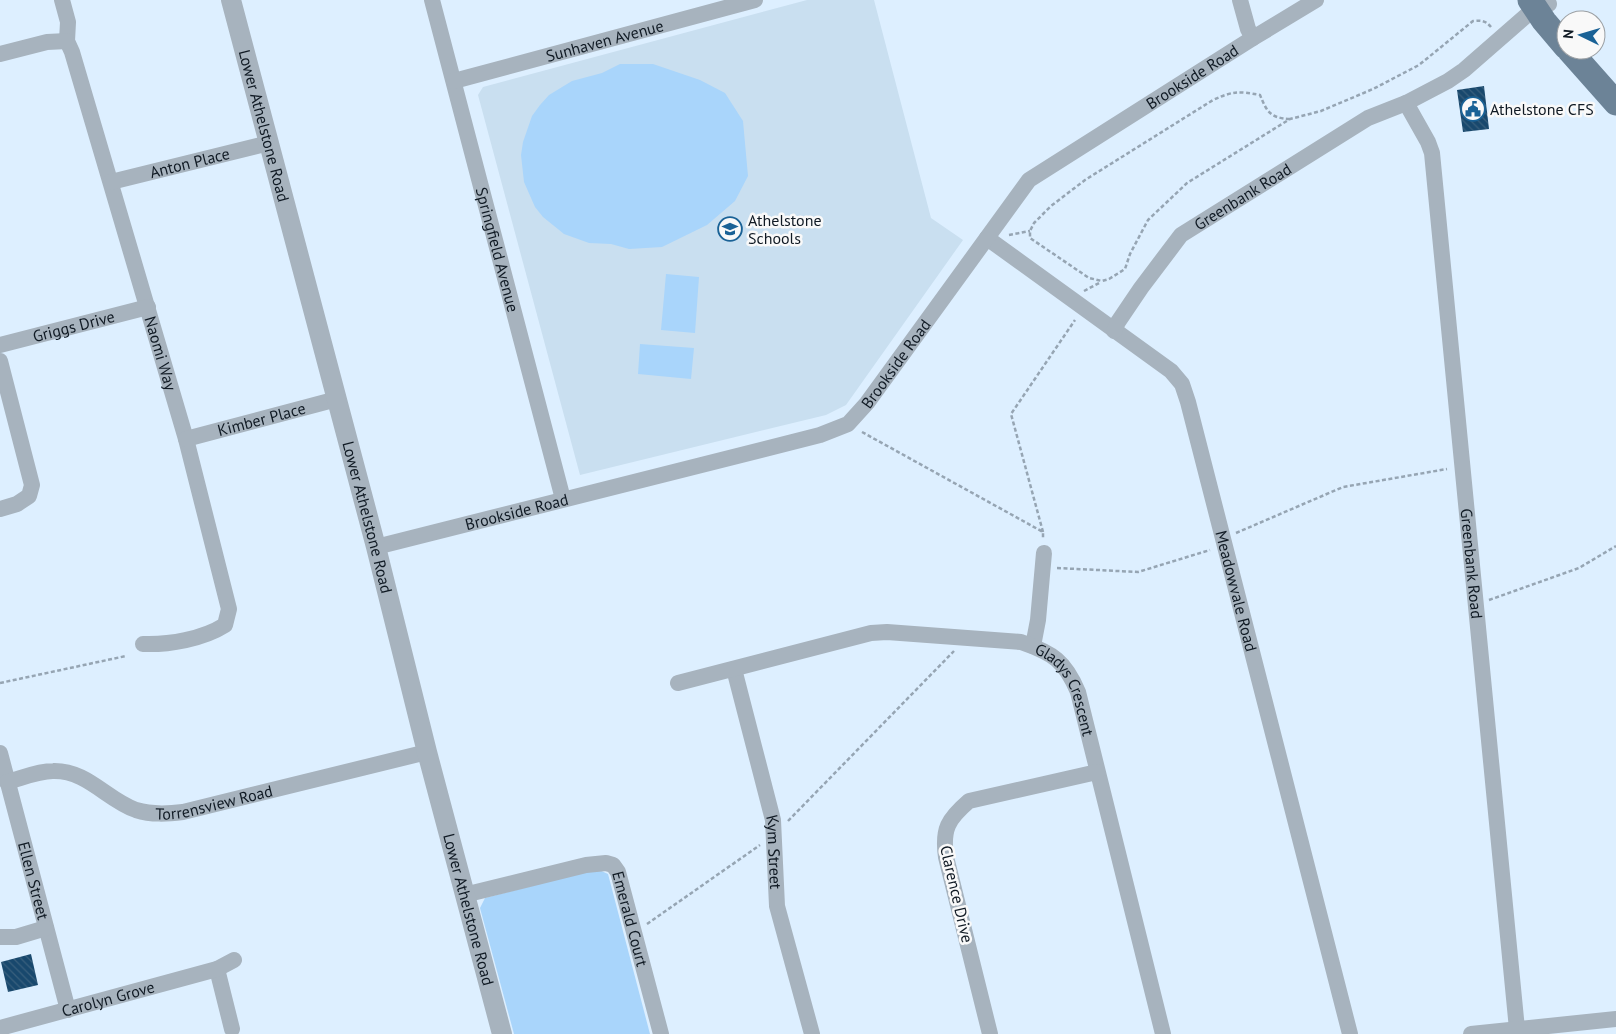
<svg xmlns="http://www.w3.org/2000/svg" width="1616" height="1034" font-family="'PT Sans',sans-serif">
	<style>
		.built { fill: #c9dff0 }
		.green { fill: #a9d5fb }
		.building { fill: url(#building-back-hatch) }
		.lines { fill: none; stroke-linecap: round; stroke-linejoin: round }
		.path { stroke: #96a5b3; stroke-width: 2.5; stroke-dasharray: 4 2.5; stroke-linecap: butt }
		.minor { stroke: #a7b3be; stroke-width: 16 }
		.tertiary { stroke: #a7b3be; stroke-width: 20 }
		.primary { stroke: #6c8397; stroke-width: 25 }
		.labels { text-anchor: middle; stroke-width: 5; stroke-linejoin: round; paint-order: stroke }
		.street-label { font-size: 16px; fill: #101a24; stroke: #f9f9f9 }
		.poi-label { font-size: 16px; fill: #101a24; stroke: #f9f9f9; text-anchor: start }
	</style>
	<defs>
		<pattern id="building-back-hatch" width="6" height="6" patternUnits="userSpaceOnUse" patternTransform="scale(1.25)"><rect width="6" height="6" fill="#18486d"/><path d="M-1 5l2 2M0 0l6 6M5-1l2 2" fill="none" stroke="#385f7d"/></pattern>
	</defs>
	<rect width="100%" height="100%" fill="#ddefff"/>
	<!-- built -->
	<path class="built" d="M807 0H874L931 218 963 240 846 405 826 415 580 475 478 95 483 87Z"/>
	<!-- green -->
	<path class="green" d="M620 64H653L700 80 725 93 743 121 748 176 735 201 707 225 662 247 629 249 611 244 589 243 564 234 543 217 535 207 524 182 521 155 523 142 532 116 540 105 549 95 572 81 602 73Z
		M666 274 699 277 695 333 661 330Z
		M640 344 694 348 691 379 638 374Z
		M597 869 608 874 650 1034H514L480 908 485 898Z"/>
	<!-- building -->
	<path class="building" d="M1484 86 1489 129 1463 132 1457 90Z
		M31 954 38 985 8 992 1 962Z"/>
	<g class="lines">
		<!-- path -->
		<path class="path" d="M1290 119C1270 118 1267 112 1260 95 1238 91 1233 91 1213 100L1085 180 1051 206 1034 223 1030 231V238L1089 278 1102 281 1109 279 1125 269 1130 254 1148 220 1187 183 1290 119 1321 111 1373 89 1419 65 1473 21C1482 20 1486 21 1491 27
			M1009 235 1030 231
			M1084 291 1101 282
			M862 432 1043 532V539
			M1043 532 1011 414 1075 320
			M1236 533 1343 487 1447 469
			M1057 568 1138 572 1210 550
			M1489 600 1579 568 1616 546
			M0 683 126 656
			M788 821 954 651
			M647 924 760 845"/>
		<!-- minor -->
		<g class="minor">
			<path id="s1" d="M62 0 68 22 67 41 72 52 186 439 229 609 225 625C203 639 169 645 143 644"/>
			<path id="s2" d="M432 0 563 499"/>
			<path d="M1240 0 1248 29 1253 38"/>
			<path d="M0 54 47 42 67 41"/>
			<path id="s3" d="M454 81 755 0"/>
			<path id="s4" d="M1406 103 1428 142 1432 153 1517 1029"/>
			<path id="s5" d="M111 182 269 143"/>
			<path id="s6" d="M987 238 1171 371 1182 384 1188 402 1350 1034"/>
			<path id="s7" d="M1114 331 1118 322 1141 288 1181 235 1368 118 1406 103 1448 81 1464 70 1535 8 1549 4"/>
			<path id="s8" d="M0 345 148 307"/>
			<path d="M0 361 32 485 29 496 17 504 0 509"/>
			<path id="s9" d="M186 439 337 399"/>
			<path id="s10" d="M376 547 820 435 848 424 867 403 1029 180 1253 38 1316 0"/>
			<path d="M1033 646 1038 620 1044 553"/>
			<path id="s11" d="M734 669 773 820 777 906 812 1034"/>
			<path id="s12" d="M678 683 871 633 887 632 1021 642C1053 653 1065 661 1078 692L1163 1034"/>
			<path id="s13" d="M0 753 68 1010"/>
			<path id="s14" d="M7 782C22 778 38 771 53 771 87 770 107 800 136 810 152 815 167 814 183 812L427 752"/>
			<path id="s15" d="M464 895 586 865 606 863 613 865 618 872 661 1034"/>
			<path d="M0 937H16L46 928"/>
			<path d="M217 969 232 1029"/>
			<path id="s16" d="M0 1028 217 969 234 960"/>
			<path d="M990 1034 946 857C942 829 948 819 969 801L1097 772"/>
			<path d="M1471 1034 1616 1019"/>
		</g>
		<!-- tertiary -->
		<path class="tertiary" id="s17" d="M231 0 376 547 427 752 502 1034"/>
		<!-- primary -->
		<path class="primary" d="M1530 0 1544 21 1566 47
			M1569 50 1616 103"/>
	</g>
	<!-- icons -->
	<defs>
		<g id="civic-ring" transform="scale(1.25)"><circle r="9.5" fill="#f9f9f9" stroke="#1a6296" stroke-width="1.5"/><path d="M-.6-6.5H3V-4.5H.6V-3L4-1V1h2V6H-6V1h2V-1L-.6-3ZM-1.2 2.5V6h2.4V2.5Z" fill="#1a6296"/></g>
		<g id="school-ring" transform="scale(1.25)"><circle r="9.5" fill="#f9f9f9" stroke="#1a6296" stroke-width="1.5"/><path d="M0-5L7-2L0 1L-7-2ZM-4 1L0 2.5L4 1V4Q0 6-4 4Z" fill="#1a6296"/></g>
	</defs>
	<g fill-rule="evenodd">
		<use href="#civic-ring" x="1473" y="109"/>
		<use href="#school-ring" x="730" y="229"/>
	</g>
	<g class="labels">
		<!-- street labels -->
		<g class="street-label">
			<text dy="6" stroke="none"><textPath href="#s3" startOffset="156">Sunhaven Avenue</textPath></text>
			<text dy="6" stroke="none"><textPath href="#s10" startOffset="985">Brookside Road</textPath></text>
			<text dy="6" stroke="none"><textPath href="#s17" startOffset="130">Lower Athelstone Road</textPath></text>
			<text dy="6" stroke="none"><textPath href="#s5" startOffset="81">Anton Place</textPath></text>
			<text dy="6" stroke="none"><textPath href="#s7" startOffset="190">Greenbank Road</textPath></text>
			<text dy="6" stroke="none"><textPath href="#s2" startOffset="258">Springfield Avenue</textPath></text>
			<text dy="6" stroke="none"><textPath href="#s8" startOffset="76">Griggs Drive</textPath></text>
			<text dy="6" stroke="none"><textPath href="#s1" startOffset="368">Naomi Way</textPath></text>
			<text dy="6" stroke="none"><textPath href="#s10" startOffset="565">Brookside Road</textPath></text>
			<text dy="6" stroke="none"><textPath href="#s9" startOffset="78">Kimber Place</textPath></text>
			<text dy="6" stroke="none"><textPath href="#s10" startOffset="145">Brookside Road</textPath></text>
			<text dy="6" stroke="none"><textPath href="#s17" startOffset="535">Lower Athelstone Road</textPath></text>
			<text dy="6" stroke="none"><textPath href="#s4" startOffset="469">Greenbank Road</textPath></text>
			<text dy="6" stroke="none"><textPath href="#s6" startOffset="458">Meadowvale Road</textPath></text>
			<text dy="6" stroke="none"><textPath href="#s12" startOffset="420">Gladys Crescent</textPath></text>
			<text dy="6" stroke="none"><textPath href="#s14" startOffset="220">Torrensview Road</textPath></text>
			<text dy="6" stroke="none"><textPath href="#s11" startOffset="188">Kym Street</textPath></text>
			<text dy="6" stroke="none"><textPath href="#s13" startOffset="132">Ellen Street</textPath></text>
			<text transform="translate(957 894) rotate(77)" y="6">Clarence Drive</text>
			<text dy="6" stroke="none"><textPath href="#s17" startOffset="940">Lower Athelstone Road</textPath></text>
			<text dy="6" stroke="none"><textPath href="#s15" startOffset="210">Emerald Court</textPath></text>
			<text dy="6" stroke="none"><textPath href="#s16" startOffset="112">Carolyn Grove</textPath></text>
		</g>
		<!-- poi labels -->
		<g class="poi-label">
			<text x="1490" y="115">Athelstone CFS</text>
			<text x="748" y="226">Athelstone<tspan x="748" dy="18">Schools</tspan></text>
		</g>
	</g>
	<!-- north arrow -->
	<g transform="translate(1581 35) rotate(275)"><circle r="24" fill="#f9f9f9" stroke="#9ca0a4"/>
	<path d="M0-4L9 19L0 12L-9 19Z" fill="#1a6296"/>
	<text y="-8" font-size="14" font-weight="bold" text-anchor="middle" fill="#101a24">N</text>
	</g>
</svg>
